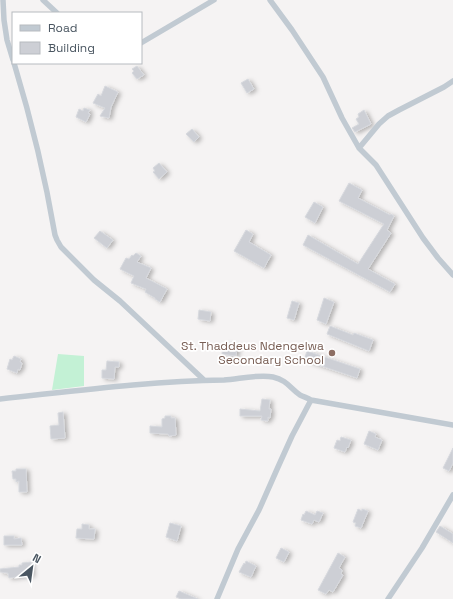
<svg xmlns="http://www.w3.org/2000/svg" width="453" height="599" font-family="'Space Grotesk',sans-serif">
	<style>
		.green { fill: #c3f1d5 }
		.building { fill: #cdcfd5; stroke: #d7d9de; filter: url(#shadow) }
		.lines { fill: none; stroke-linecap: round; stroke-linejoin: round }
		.minor { stroke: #c1cad2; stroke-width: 5.5 }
		.education-dot { fill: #8d6e63; stroke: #fff; stroke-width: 1.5 }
		.labels { text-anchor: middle; stroke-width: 3.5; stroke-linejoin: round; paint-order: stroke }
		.education-label { font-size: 12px; fill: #785e54; stroke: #fff; text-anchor: end }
	</style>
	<defs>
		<filter id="shadow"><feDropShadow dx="3" dy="1.5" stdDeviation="2" flood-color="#0004"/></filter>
	</defs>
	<rect width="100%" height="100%" fill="#f5f3f3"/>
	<!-- green -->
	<path class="green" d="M58 354 84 356V386L52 390Z"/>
	<!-- building -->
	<path class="building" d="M137 66 144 75 137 79 132 73 134 71 132 69Z
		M248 79 254 89 247 93 241 83Z
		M105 86 118 92 111 107 109 118 100 116 105 108 93 103 98 94 101 96Z
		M84 108 90 110 88 113 90 114 86 122 76 117 79 109 83 111Z
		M364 110 371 124 355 132 352 128 359 124 356 119 359 117 358 114Z
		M192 129 199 137 194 142 186 134Z
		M159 163 167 172 159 179 153 172 155 171 153 168Z
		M349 183 362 190 358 198 390 215 391 214 394 216 387 230 391 233 368 269 395 284 390 292 303 245 308 235 358 264 384 224 339 201Z
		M314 202 323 207 315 223 305 217Z
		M246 230 253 234 249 242 271 255 264 268 234 251Z
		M100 231 113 240 107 248 94 238Z
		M136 253 141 256 137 262 151 268 146 278 167 289 160 302 155 299V298L145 292 146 289 131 283 134 276 120 269 126 258 129 259 132 255 133 256Z
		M324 298 334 302 326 324 317 320Z
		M292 301 299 303 294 320 287 318Z
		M199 310 211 312 210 321 198 319Z
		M330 326 353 335 354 333 373 340 369 351 327 334Z
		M226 343 237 345 236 356 222 354 223 347H225Z
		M307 351 360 369 357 378 304 360Z
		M14 356 21 359 20 362 22 363 20 370 18 369 17 373 7 369 10 359 12 360Z
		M107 361 119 362V367H115L114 379 102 378V370H106Z
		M262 399 270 400 269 409H271L270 418 268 417V421L261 420 262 416H240V409L260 411Z
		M63 412 65 438 51 439 50 426 59 425 58 413Z
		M165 416H171V418H175L176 435 169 436 168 434 150 433V426L162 427V419L165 418Z
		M369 431 376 434 375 437 382 440 378 450 364 444Z
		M341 437 351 440 348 448 347 447 345 452 334 448 337 440 340 441Z
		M453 448V463L449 471 443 468Z
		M16 469H26L27 492H19V481L16 482V479H13L12 471H16Z
		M358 509 362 511V509L368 511 361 528 355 526 356 523 353 522Z
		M306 511 315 515 317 511 323 513 319 522 314 520 312 524 301 520 303 514 304 515Z
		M170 523 181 526 177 541 166 537Z
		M82 524 89 525V529H95L94 539 76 538 77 529H82Z
		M440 526 453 534V543L436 532Z
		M4 536H14V539L21 538 22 545H4Z
		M281 548 289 552 284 562 276 558Z
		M338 553 345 557 339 568 342 570 341 574 343 575 333 592 329 590 326 594 318 590Z
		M246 561 256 566 251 577 239 572 244 563 245 564Z
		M31 562 32 575 9 578 8 573 0 572V569L19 567V565H22V563Z
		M179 591 198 599H181L176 597Z"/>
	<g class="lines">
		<!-- minor -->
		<path class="minor" d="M3 0 4 20 7 40 13 60
			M43 0 57 13
			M270 0 292 30 323 77 342 118 359 148
			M141 43 214 0
			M14 63C31 119 45 176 55 235L57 240 61 247 94 280 120 301 204 380
			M453 81 444 87 399 110 388 116 379 124 359 148 376 165 423 238 438 258 453 275
			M0 399C75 391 149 381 224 380 239 379 259 374 273 377 287 380 290 388 300 395 304 397 308 398 311 400L292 436 278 467 259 510 238 549 217 599
			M311 400 453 425
			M388 599 422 548 453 495"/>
	</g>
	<!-- markers -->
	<circle class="education-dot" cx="332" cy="353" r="4"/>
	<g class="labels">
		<!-- education labels -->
		<g class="education-label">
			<text x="324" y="350">St. Thaddeus Ndengelwa<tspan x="324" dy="14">Secondary School</tspan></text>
		</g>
	</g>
	<!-- legend -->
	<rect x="12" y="12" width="130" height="52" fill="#ffffff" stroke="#b7bbc0"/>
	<rect x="20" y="25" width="20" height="6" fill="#c1cad2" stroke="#b7bbc0"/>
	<text x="48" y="32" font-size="12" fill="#4a5661">Road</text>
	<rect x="20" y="42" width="20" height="12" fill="#cdcfd5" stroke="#b7bbc0"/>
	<text x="48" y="52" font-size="12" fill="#4a5661">Building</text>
	<!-- north arrow -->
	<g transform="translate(32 567) rotate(29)" stroke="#ffffff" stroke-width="3" paint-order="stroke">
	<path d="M0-3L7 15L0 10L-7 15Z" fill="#4a5661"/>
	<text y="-6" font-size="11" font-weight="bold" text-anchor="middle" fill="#4a5661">N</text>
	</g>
</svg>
